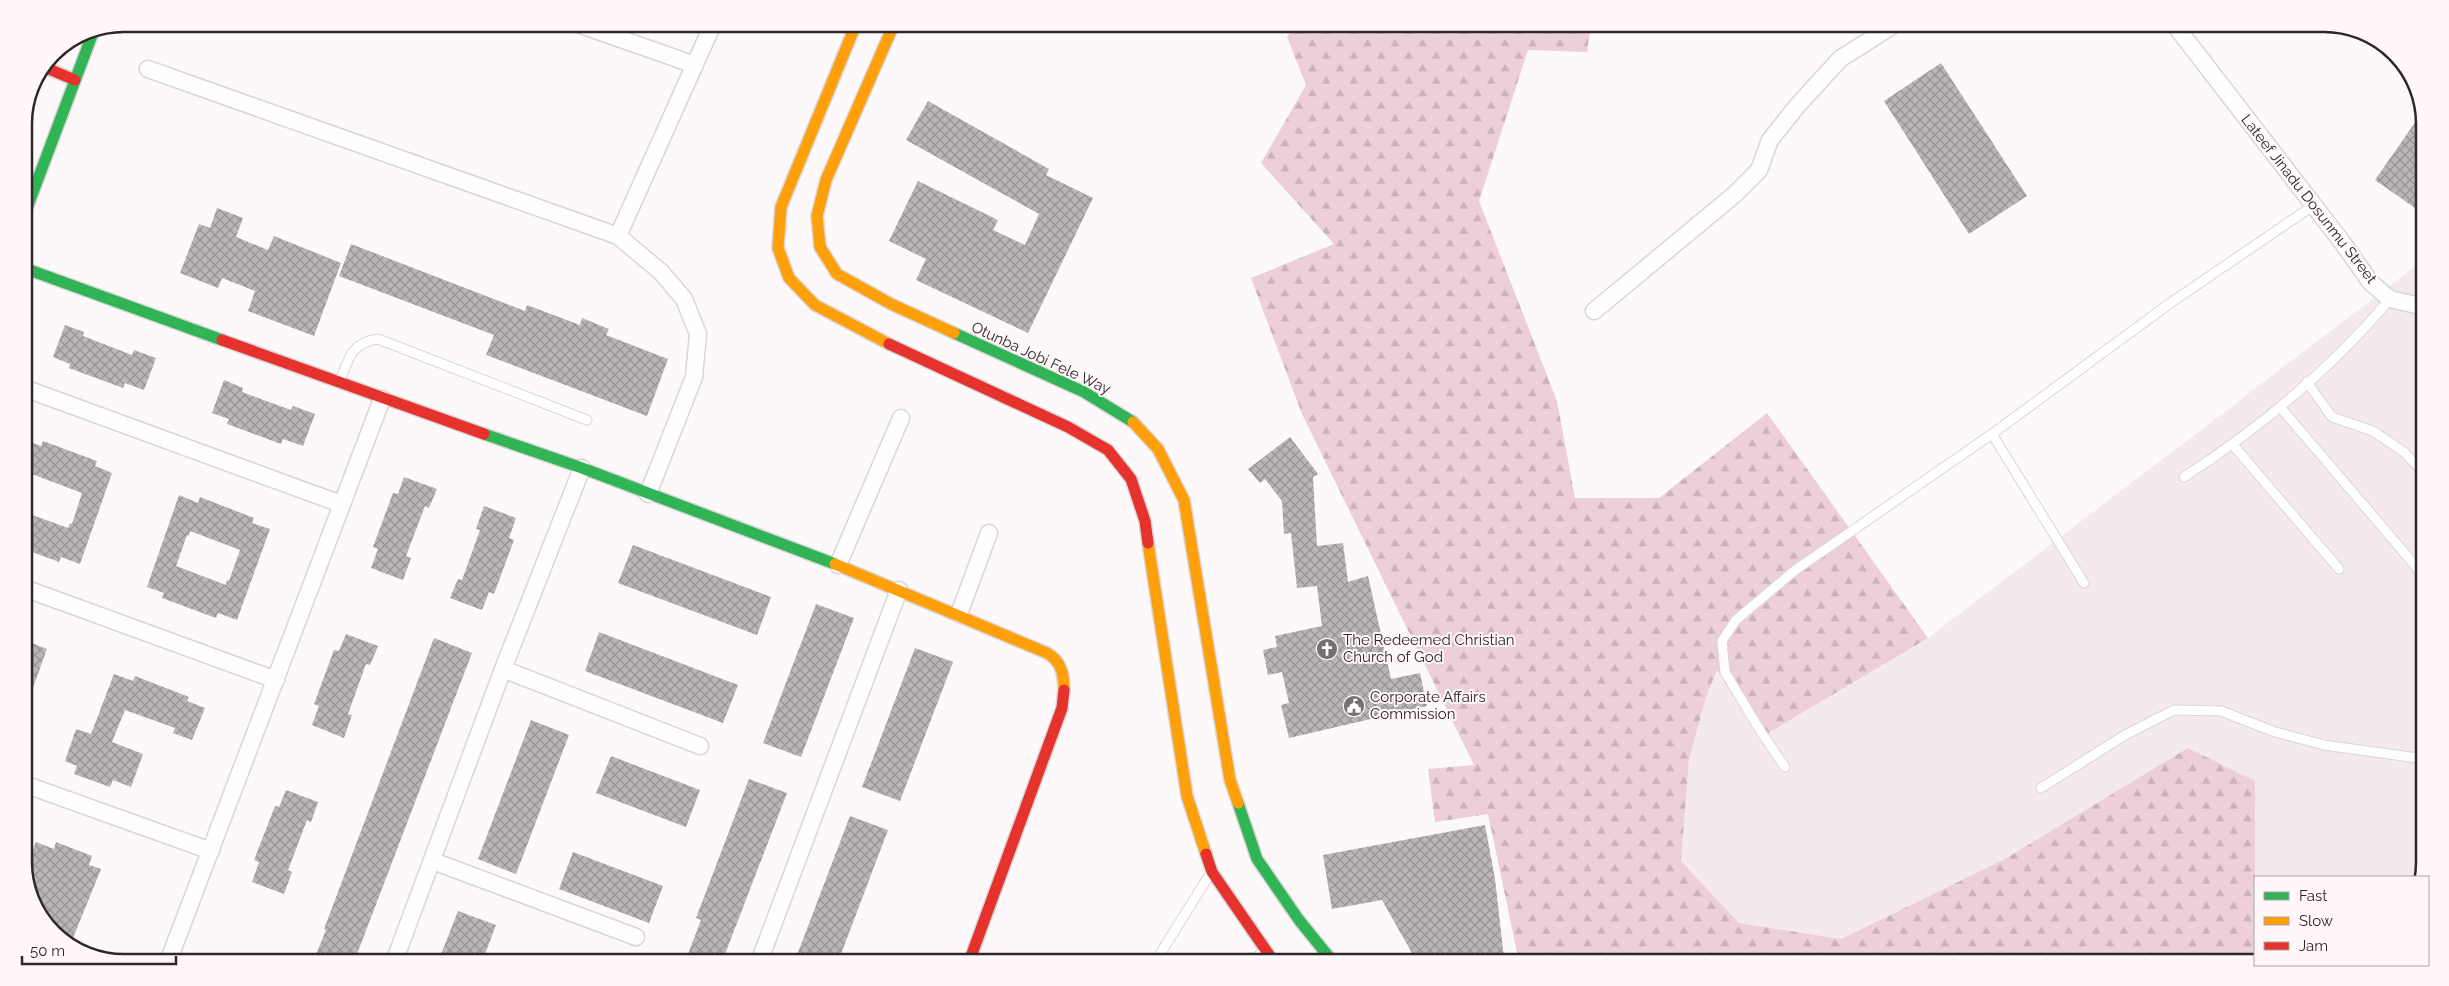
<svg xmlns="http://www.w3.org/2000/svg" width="2449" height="986" font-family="Raleway,sans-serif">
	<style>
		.built { fill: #f4e9ec }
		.forest { fill: url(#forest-firs) }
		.building { fill: url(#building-cross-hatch); fill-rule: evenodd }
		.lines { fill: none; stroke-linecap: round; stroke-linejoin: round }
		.lane-casing { stroke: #dad5d6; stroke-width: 11 }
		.street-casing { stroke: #dad5d6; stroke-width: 19 }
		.fast-casing { stroke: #dad5d6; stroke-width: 14 }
		.slow-casing { stroke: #dad5d6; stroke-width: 14 }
		.jam-casing { stroke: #dad5d6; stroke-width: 14 }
		.lane { stroke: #fffefe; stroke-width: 9 }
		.street { stroke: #fffefe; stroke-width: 16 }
		.fast { stroke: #30b455; stroke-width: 11 }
		.slow { stroke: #ff9f0a; stroke-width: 11 }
		.jam { stroke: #e5322d; stroke-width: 11 }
		.labels { text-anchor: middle; stroke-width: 4; stroke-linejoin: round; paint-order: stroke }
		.street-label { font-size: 15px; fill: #2e2729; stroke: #fff7f9 }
		.poi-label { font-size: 15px; fill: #2e2729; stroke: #fff7f9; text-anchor: start }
		.rim { fill: none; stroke: #2e2729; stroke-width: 2.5 }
	</style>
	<defs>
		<pattern id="forest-firs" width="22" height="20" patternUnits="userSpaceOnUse" patternTransform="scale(1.25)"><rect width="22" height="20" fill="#eccfd8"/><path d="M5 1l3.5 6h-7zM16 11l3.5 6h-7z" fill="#cbb2b9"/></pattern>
		<pattern id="building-cross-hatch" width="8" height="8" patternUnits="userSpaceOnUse" patternTransform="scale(1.25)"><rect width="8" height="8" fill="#bab5b6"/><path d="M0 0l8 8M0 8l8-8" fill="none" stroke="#989394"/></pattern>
	</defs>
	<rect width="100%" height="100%" fill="#fdf9fa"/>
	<!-- built -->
	<path class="built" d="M2425 259V861L2422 877H2255V884L2005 859 1841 939 1739 923 1681 861 1689 760 1706 697 1717 670 1760 738 1928 638Z"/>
	<!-- forest -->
	<path class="forest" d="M1297 24H1591L1587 52 1528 50 1479 201 1557 401 1575 498H1659L1767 413 1928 638 1760 738 1717 670 1706 697 1689 760 1681 861 1739 923 1841 939 2005 859 2188 748 2255 781V962H1519L1488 814 1435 822 1428 769 1474 765 1302 414 1251 278 1334 244 1261 163 1306 85 1287 37Z"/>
	<!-- building -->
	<path class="building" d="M1941 63 2027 196 1969 234 1884 101Z
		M928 101 1049 169 1046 175 1093 198 1028 333 916 280 926 259 889 241 918 181 998 220 993 230 1025 245 1039 214 906 140Z
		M2423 111 2425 118V215L2375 180Z
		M217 208 243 218 236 237 268 250 274 236 341 263 314 336 248 311 255 291 222 278 218 288 180 273 199 224 210 228Z
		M351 244 525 311 527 305 580 325 582 318 609 329 606 335 668 359 647 416 486 355 494 335 339 276Z
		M65 325 84 332 83 336 132 355 134 350 156 358 144 390 125 383 123 388 69 368 70 364 53 357Z
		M224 380 243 388 242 392 291 410 293 406 315 414 303 446 283 439 281 444 227 424 229 419 212 413Z
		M1290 437 1318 474 1313 477 1317 546 1343 543 1348 582 1368 576 1391 679 1420 673 1427 706 1289 738 1281 705 1289 703 1282 672 1268 675 1263 650 1277 647 1275 636 1322 626 1317 586 1297 588 1291 533 1284 534 1282 501 1265 479 1260 483 1248 469Z
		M24 440 41 446 43 441 97 461 95 466 112 473 80 564 61 557 59 562 24 549V512L68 528 70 523 72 524 82 493 24 471Z
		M404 477 437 489 429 508 425 506 406 556 411 558 403 580 371 568 378 549 373 547 393 493 398 494Z
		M179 495 198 503 200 497 254 518 252 523 270 529 237 620 218 613 216 618 162 598 164 593 147 587ZM190 531 240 550 229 581 227 580 226 585 176 566 187 535 189 536Z
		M484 506 516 518 509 538 514 540 494 594 489 592 482 610 450 598 458 579 462 580 480 530 476 529Z
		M633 545 771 597 757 635 618 583Z
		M816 604 854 618 801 757 763 743Z
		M599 632 738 685 723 723 585 671Z
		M346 634 378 646 370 665 366 664 348 714 352 715 344 738 312 725 319 706 314 704 334 650 339 651Z
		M434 638 472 653 354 962H313L326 930 324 929Z
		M24 640 47 649 26 707 24 706Z
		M915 648 953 662 900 801 862 787Z
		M114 674 133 681 135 676 189 697 187 701 205 708 192 740 173 733 175 728 125 710 112 742 143 754 131 787 113 780 110 787 74 774 77 766 65 761 76 729 91 734Z
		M531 720 569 735 516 874 478 859Z
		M611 756 700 790 686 827 596 793Z
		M749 779 787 793 722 962H685L701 920 696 918Z
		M286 790 318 802 311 822 307 820 288 870 292 872 284 894 252 882 259 862 254 860 275 806 279 807Z
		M850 816 888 830 838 962H816L797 955Z
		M1485 825 1495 879 1504 958 1474 962H1417L1382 900 1332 909 1323 855Z
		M36 842 54 849 56 842 92 856 89 865 101 869 71 943 44 923 25 870Z
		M573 852 663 886 649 923 559 889Z
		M458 911 496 925 482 962H438Z"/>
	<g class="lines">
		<!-- lane casing -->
		<g class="lane-casing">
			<path id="lane" d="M2307 382 2332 417 2373 431 2404 452 2425 474
				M339 383C349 359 350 343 378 339L587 420
				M2281 408 2413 563 2425 580
				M1992 434 2084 583
				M2233 445 2339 569
				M2184 477C2261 427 2331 369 2390 299
				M1785 767 1761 732 1725 672 1722 641 1736 620 1794 571 1992 434 2169 304 2314 205
				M2041 788 2125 735 2174 710 2221 711 2275 732 2324 745 2425 759
				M1155 962 1210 874
				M1246 962 1265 952"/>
		</g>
		<!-- street casing -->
		<g class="street-casing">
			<path id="street" d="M578 24 695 65
				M2174 24 2342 242 2371 283 2390 299 2425 307
				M148 69 618 236 661 272 684 299 698 334 694 377 648 494
				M618 236 713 24
				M1594 311 1734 195 1759 170 1770 140 1798 105 1840 59 1895 24
				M24 388 341 504
				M838 565 901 418
				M24 588 276 680
				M959 614 989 533
				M503 669 700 746
				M24 784 211 851
				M433 861 636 937
				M168 962 382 399
				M394 962 503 669 582 468
				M759 962 899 590"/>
		</g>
		<!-- fast casing -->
		<g class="fast-casing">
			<path id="fast" d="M29 97 35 80
				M24 216 94 30
				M24 268 222 340
				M954 333 1084 392 1133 422
				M484 434 582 468 835 564
				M1238 803 1257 859 1299 920 1333 962"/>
		</g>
		<!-- slow casing -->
		<g class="slow-casing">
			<path id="slow" d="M856 24 781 207 778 248 789 278 815 305 889 344
				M894 24 826 180 817 216 820 247 837 274 891 304 954 333
				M1133 422 1158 449 1184 500 1230 780 1238 803
				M1148 543 1187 796 1206 854
				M835 564 1047 653C1061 661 1064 674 1064 690"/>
		</g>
		<!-- jam casing -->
		<g class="jam-casing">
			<path id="jam" d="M44 67 75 80
				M222 340 484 434
				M889 344 1068 427 1108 450 1131 479 1145 521 1148 543
				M1206 854 1212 872 1274 962
				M969 962 1062 708 1064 690"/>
		</g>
		<!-- lane -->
		<use href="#lane" class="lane"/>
		<!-- street -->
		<use href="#street" class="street"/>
		<!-- fast -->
		<use href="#fast" class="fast"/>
		<!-- slow -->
		<use href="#slow" class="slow"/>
		<!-- jam -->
		<use href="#jam" class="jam"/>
	</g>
	<!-- icons -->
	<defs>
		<g id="church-disc" transform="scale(1.125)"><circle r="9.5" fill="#767072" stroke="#fff7f9"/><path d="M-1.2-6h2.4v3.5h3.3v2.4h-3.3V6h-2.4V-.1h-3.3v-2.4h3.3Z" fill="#fff"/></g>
		<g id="civic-disc" transform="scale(1.125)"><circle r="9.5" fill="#767072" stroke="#fff7f9"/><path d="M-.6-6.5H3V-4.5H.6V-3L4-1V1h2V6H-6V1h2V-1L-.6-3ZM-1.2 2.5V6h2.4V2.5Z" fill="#fff"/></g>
	</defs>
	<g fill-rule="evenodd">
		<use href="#church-disc" x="1327" y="649"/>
		<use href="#civic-disc" x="1354" y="706"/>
	</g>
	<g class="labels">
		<!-- street labels -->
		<g class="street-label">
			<text transform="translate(2309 199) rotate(52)" y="5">Lateef Jinadu Dosunmu Street</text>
			<text transform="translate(1041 358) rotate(25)" y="5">Otunba Jobi Fele Way</text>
		</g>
		<!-- poi labels -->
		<g class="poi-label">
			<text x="1343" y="645">The Redeemed Christian<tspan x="1343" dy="17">Church of God</tspan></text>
			<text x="1370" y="702">Corporate Affairs<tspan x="1370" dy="17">Commission</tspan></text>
		</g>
	</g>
	<!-- crop -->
	<path d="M0 0H2449V986H0ZM124 32H2324A92 92 0 0 1 2416 124V862A92 92 0 0 1 2324 954H124A92 92 0 0 1 32 862V124A92 92 0 0 1 124 32Z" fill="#fff7f9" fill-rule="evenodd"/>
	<path class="rim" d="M124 32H2324A92 92 0 0 1 2416 124V862A92 92 0 0 1 2324 954H124A92 92 0 0 1 32 862V124A92 92 0 0 1 124 32Z"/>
	<!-- legend -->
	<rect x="2254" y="876" width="175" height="90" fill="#fff7f9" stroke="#aba4a6"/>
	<rect x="2264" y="892" width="25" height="8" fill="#30b455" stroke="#aba4a6"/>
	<text x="2299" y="901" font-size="15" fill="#2e2729">Fast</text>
	<rect x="2264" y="917" width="25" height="8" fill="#ff9f0a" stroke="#aba4a6"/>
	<text x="2299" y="926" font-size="15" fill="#2e2729">Slow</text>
	<rect x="2264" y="942" width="25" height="8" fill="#e5322d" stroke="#aba4a6"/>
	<text x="2299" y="951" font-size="15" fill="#2e2729">Jam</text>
	<!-- scale -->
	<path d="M22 956v8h154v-8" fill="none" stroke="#2e2729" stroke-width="2.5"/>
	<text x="30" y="956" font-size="15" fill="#2e2729" stroke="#fff7f9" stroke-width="4" paint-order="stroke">50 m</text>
</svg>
